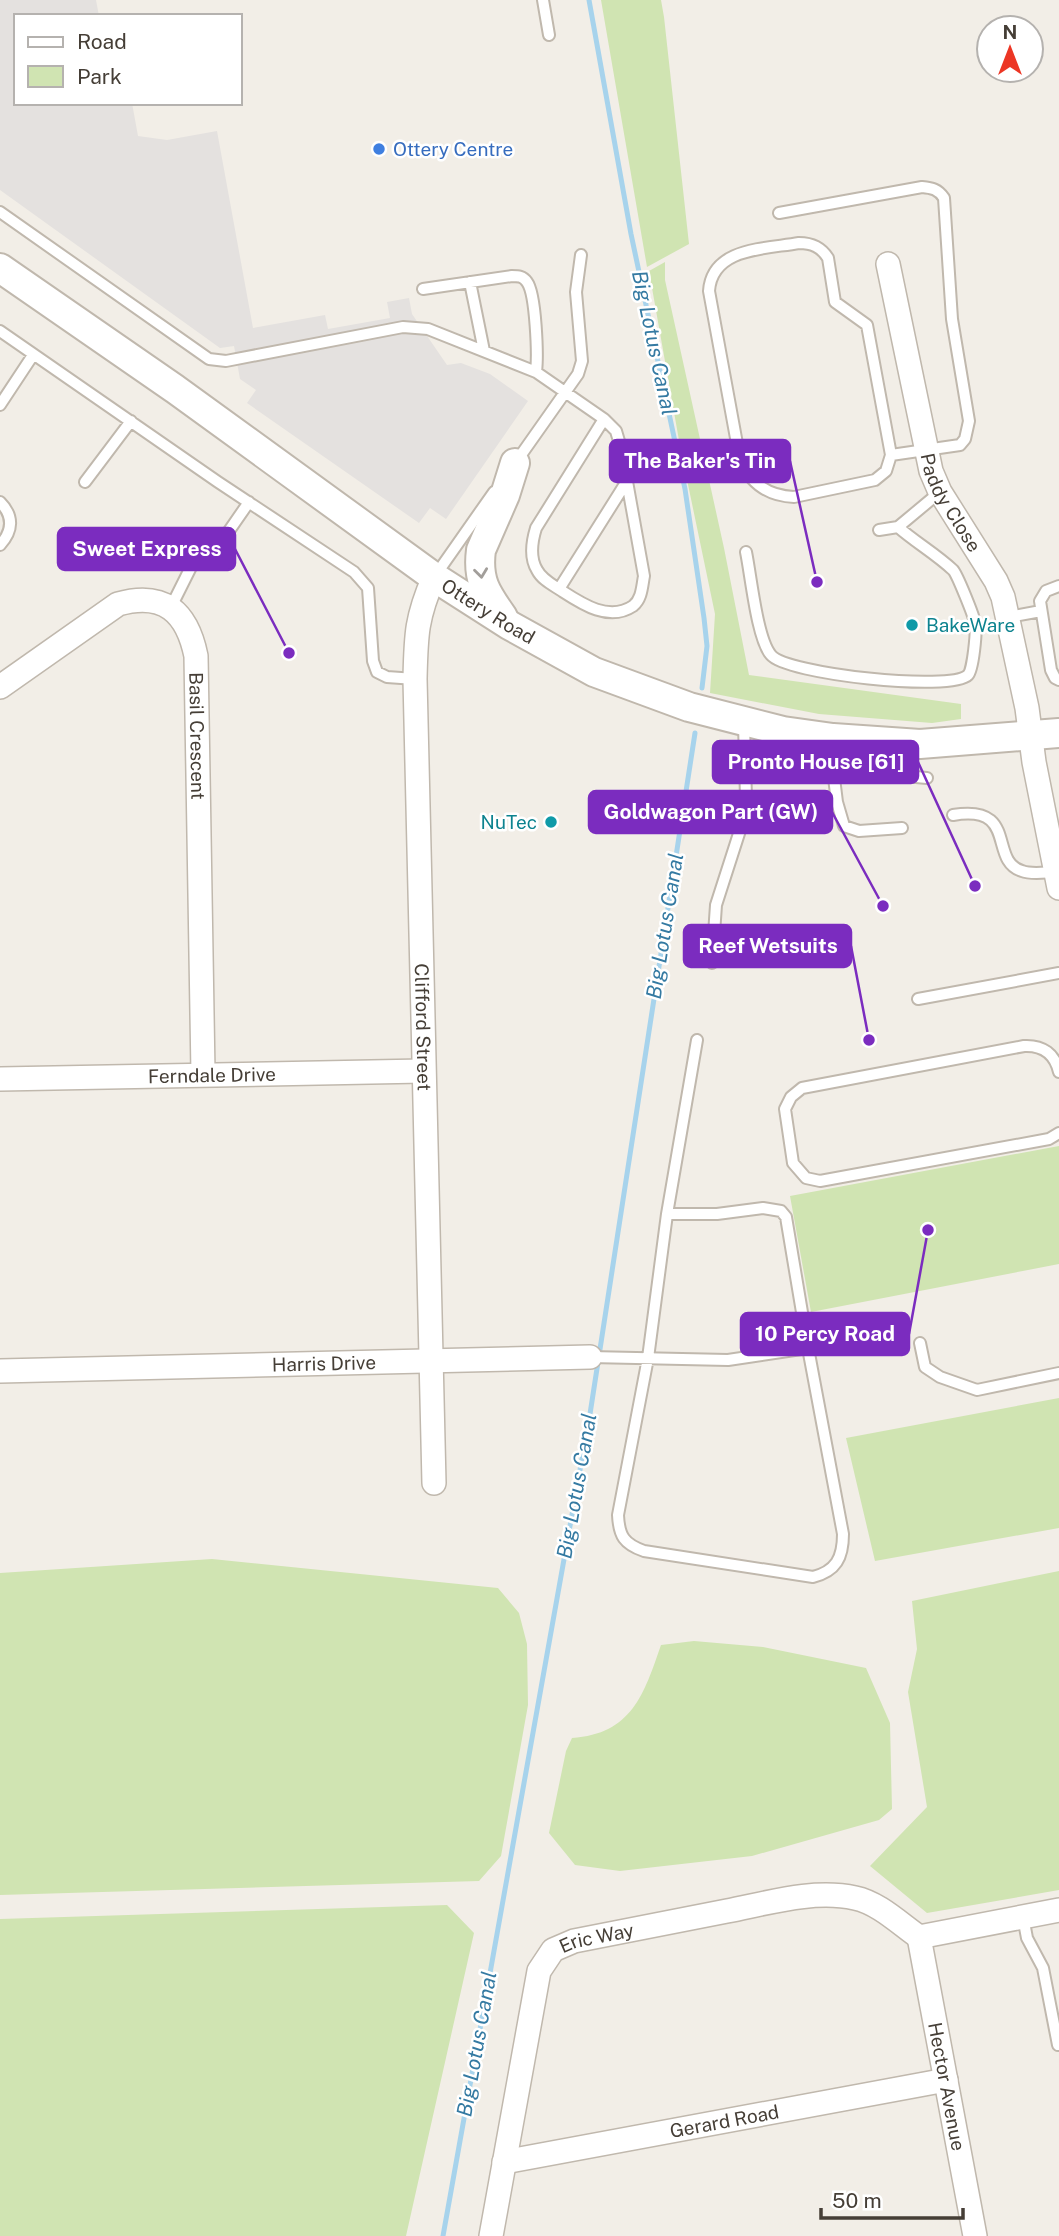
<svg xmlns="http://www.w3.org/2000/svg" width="1059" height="2236" font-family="'Public Sans',sans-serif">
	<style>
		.green { fill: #d0e4b2 }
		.parking { fill: #e4e1df }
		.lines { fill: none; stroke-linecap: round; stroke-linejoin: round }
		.stream { stroke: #a7d3ec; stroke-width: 5 }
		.service-casing { stroke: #c0b8ad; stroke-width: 14 }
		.minor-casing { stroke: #c0b8ad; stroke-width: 26 }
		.tertiary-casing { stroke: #c0b8ad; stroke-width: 32 }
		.service { stroke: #fff; stroke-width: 10 }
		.minor { stroke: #fff; stroke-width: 23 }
		.tertiary { stroke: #fff; stroke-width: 28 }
		.oneway { stroke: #a29e9a }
		.shop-dot { fill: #3f7fe0; stroke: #fff; stroke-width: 2.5 }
		.culture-dot { fill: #0f9aa8; stroke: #fff; stroke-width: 2.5 }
		.labels { text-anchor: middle; stroke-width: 5; stroke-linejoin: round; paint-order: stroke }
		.shop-label { font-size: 19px; fill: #366cbe; stroke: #fff; text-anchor: start }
		.street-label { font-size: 19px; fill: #453e36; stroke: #fff }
		.culture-label { font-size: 19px; fill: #0d838f; stroke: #fff; text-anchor: start }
		.water-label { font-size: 21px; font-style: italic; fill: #347aa2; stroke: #fff }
		.leader { fill: none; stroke: #7b2cbf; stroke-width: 2.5 }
		.callout-dot { fill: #7b2cbf; stroke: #fff; stroke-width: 2.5 }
		.callout { fill: #7b2cbf; stroke: #7b2cbf; stroke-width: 2.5 }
		.callout-label { font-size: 21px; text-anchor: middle; font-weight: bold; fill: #fff }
	</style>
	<rect width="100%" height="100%" fill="#f2eee7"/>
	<!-- green -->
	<path class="green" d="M601 0H661L664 17 689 244 647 267Z
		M665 262V280L724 548 749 675 961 704V719L932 723 819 714 710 693 715 614 680 446 649 271Z
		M1059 1146V1264L811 1312 790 1196Z
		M1059 1398V1528L875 1561 846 1438Z
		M212 1559 498 1588 519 1613 527 1644 528 1705 501 1856 479 1881 0 1895V1573Z
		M1059 1571V1890L927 1913 870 1866 927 1807 908 1692 917 1649 912 1601Z
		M694 1641 763 1647 866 1668 890 1723 892 1809 879 1820 752 1856 620 1871 575 1865 549 1833 566 1751 572 1738C632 1734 644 1694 661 1645Z
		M447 1905 474 1933 406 2236H0V1919Z"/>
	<!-- parking -->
	<path class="parking" d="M0 0H96L99 16H16V103H132L138 136 167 140 217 131 253 328 325 315 328 329 390 318 387 302 409 298 412 314 447 365 461 363 490 374 528 401 446 519 430 508 419 523 247 403 256 390 240 379 234 346 220 348 0 190Z"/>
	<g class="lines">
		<!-- stream -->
		<path class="stream" d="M589 0 631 234 685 489 704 618 707 646 702 688
			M443 2236 590 1414 695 733"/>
		<!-- service casing -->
		<g class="service-casing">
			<path id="service" d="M543 0 549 35
				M0 212 209 359 226 361 403 327 428 329 536 372 604 419 616 431 621 448 644 576C642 586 642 599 633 606 609 622 582 604 562 591 553 585 542 580 537 570 529 557 532 541 536 528L604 419
				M779 213 922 187C932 188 938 189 944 198L952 319 969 421 965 439 960 445 891 455
				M799 243C812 243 821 247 828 258L835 302 867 325 891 455 886 471 875 480 794 497C768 496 751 484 740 460L709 291C712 247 766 249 799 243Z
				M470 282 484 351
				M423 289 512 276C518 276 523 276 527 282 536 294 538 356 536 372
				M0 331 218 482 354 572 368 588 373 661 377 672 387 677 415 679
				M0 405 33 355
				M516 462 578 374 582 361 576 292 581 255
				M85 482 131 421
				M0 502C14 516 13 531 0 545
				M898 527 940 492
				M746 552C751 576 757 639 771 655 786 674 951 692 968 675 973 670 977 631 975 623 974 616 957 574 953 570 936 554 915 542 898 527L879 530
				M435 576 494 492
				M1059 586 1046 591 1040 601 1051 670 1055 678 1059 680
				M559 589 627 481
				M171 607 201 547 222 541 249 502
				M1009 617 1041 611
				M745 762 927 778
				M833 770 837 802 844 826 859 831 902 828
				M953 815C1019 804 988 861 1022 871 1032 875 1046 872 1056 872
				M712 963 716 905 743 821 746 798 744 724
				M918 999 1059 973
				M1059 1072C1055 1054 1043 1045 1024 1046L802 1088 791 1097 785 1109 793 1163 806 1178 820 1181 1049 1139 1059 1133
				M667 1214H717L763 1208 781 1211 786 1217 808 1348 843 1534C843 1558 836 1571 813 1577L644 1551C624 1544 619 1536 618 1515L648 1358 667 1214 697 1040
				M920 1343 925 1367 940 1377 977 1390 1059 1373
				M590 1357 728 1360 808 1348
				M1023 1917 1027 1938 1043 1968 1058 2045"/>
		</g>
		<!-- minor casing -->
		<g class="minor-casing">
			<g id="minor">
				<path id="s1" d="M888 264 931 471 940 492 996 581 1003 597 1027 708 1034 762 1059 888"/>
				<path id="s2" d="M434 577C416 618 416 636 415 679L434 1483"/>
				<path id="s3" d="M0 687 118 604C164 591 187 612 196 656L203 1073"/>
				<path id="s4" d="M0 1079 423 1071"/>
				<path id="s5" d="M0 1371 590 1357"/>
				<path id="s6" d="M919 1937 975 2236"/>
				<path d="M919 1937 1059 1910"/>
				<path id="s7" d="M504 2162 946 2080"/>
				<path id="s8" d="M491 2236 539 1971 553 1950 574 1941C625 1931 676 1921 727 1911 768 1903 814 1889 855 1898 879 1903 900 1924 919 1937"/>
			</g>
		</g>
		<!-- tertiary casing -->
		<g class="tertiary-casing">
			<g id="tertiary">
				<path id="s9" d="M0 268 175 389 434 577 509 625 594 672 689 707 783 731 833 738 920 744 1059 733"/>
				<path d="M503 617C486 593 477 580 481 550L505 495 515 463"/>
			</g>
		</g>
		<!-- service -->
		<use href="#service" class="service"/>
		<!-- minor -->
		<use href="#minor" class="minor"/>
		<!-- tertiary -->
		<use href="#tertiary" class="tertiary"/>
	</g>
	<!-- one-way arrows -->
	<defs><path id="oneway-chevron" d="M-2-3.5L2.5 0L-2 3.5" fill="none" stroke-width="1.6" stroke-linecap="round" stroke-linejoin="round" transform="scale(1.75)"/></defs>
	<use class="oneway" href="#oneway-chevron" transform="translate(481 573) rotate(83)"/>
	<!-- markers -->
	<circle class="shop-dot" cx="379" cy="149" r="7"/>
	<g class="culture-dot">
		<circle cx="912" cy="625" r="7"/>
		<circle cx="551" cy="822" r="7"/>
	</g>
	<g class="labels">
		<!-- shop labels -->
		<g class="shop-label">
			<text x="393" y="156">Ottery Centre</text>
		</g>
		<!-- street labels -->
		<g class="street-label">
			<text dy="7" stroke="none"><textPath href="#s1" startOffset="248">Paddy Close</textPath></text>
			<text dy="7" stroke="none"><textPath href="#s9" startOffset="597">Ottery Road</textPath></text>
			<text dy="7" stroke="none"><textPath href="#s3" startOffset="334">Basil Crescent</textPath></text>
			<text dy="7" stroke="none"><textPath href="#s2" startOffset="453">Clifford Street</textPath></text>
			<text dy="7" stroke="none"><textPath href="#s4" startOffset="212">Ferndale Drive</textPath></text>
			<text dy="7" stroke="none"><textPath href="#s5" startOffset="324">Harris Drive</textPath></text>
			<text dy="7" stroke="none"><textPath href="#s8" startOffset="340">Eric Way</textPath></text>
			<text dy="7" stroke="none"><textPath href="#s6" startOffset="152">Hector Avenue</textPath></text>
			<text dy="7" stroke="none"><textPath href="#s7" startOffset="224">Gerard Road</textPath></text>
		</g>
		<!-- culture labels -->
		<g class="culture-label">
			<text x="926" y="632">BakeWare</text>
			<text x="537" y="829" text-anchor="end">NuTec</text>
		</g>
		<!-- water labels -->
		<g class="water-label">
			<text transform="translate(654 343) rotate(78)" y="7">Big Lotus Canal</text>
			<text transform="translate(665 926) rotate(-81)" y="7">Big Lotus Canal</text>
			<text transform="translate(577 1486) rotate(-80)" y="7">Big Lotus Canal</text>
			<text transform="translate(477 2044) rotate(-80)" y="7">Big Lotus Canal</text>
		</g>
	</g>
	<!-- callouts -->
	<path class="leader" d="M817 582L790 461M289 653L235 549M975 886L918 762M883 906L832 812M869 1040L851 946M928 1230L909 1334"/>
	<g class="callout-dot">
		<circle cx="817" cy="582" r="7"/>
		<circle cx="289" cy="653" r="7"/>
		<circle cx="975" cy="886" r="7"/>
		<circle cx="883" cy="906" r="7"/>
		<circle cx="869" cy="1040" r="7"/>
		<circle cx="928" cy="1230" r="7"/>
	</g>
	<g class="callout">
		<rect x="610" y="440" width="180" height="42" rx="7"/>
		<rect x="58" y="528" width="177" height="42" rx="7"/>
		<rect x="713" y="741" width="205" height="42" rx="7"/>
		<rect x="589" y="791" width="243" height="42" rx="7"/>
		<rect x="684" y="925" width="167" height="42" rx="7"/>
		<rect x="741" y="1313" width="168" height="42" rx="7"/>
	</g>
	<g class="callout-label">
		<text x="700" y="468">The Baker's Tin</text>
		<text x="147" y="556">Sweet Express</text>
		<text x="816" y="769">Pronto House [61]</text>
		<text x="711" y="819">Goldwagon Part (GW)</text>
		<text x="768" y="953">Reef Wetsuits</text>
		<text x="825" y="1341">10 Percy Road</text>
	</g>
	<!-- legend -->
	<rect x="14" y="14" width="228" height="91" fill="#ffffff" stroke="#b5b2af" stroke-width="2"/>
	<rect x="28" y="37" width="35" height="10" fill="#ffffff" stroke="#b5b2af" stroke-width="2"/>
	<text x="77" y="49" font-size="21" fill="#453e36">Road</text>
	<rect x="28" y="66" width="35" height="21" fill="#d0e4b2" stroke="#b5b2af" stroke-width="2"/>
	<text x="77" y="84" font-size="21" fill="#453e36">Park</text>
	<!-- north arrow -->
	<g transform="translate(1010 49)"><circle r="33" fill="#ffffff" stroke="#b5b2af" stroke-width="2"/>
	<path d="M0-5L12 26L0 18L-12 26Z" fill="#ec3624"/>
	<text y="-10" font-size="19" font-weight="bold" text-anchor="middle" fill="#453e36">N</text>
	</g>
	<!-- scale -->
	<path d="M821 2208v10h142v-10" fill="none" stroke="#453e36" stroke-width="3.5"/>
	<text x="832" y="2208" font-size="21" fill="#453e36" stroke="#ffffff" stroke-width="5" paint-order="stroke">50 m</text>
</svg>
